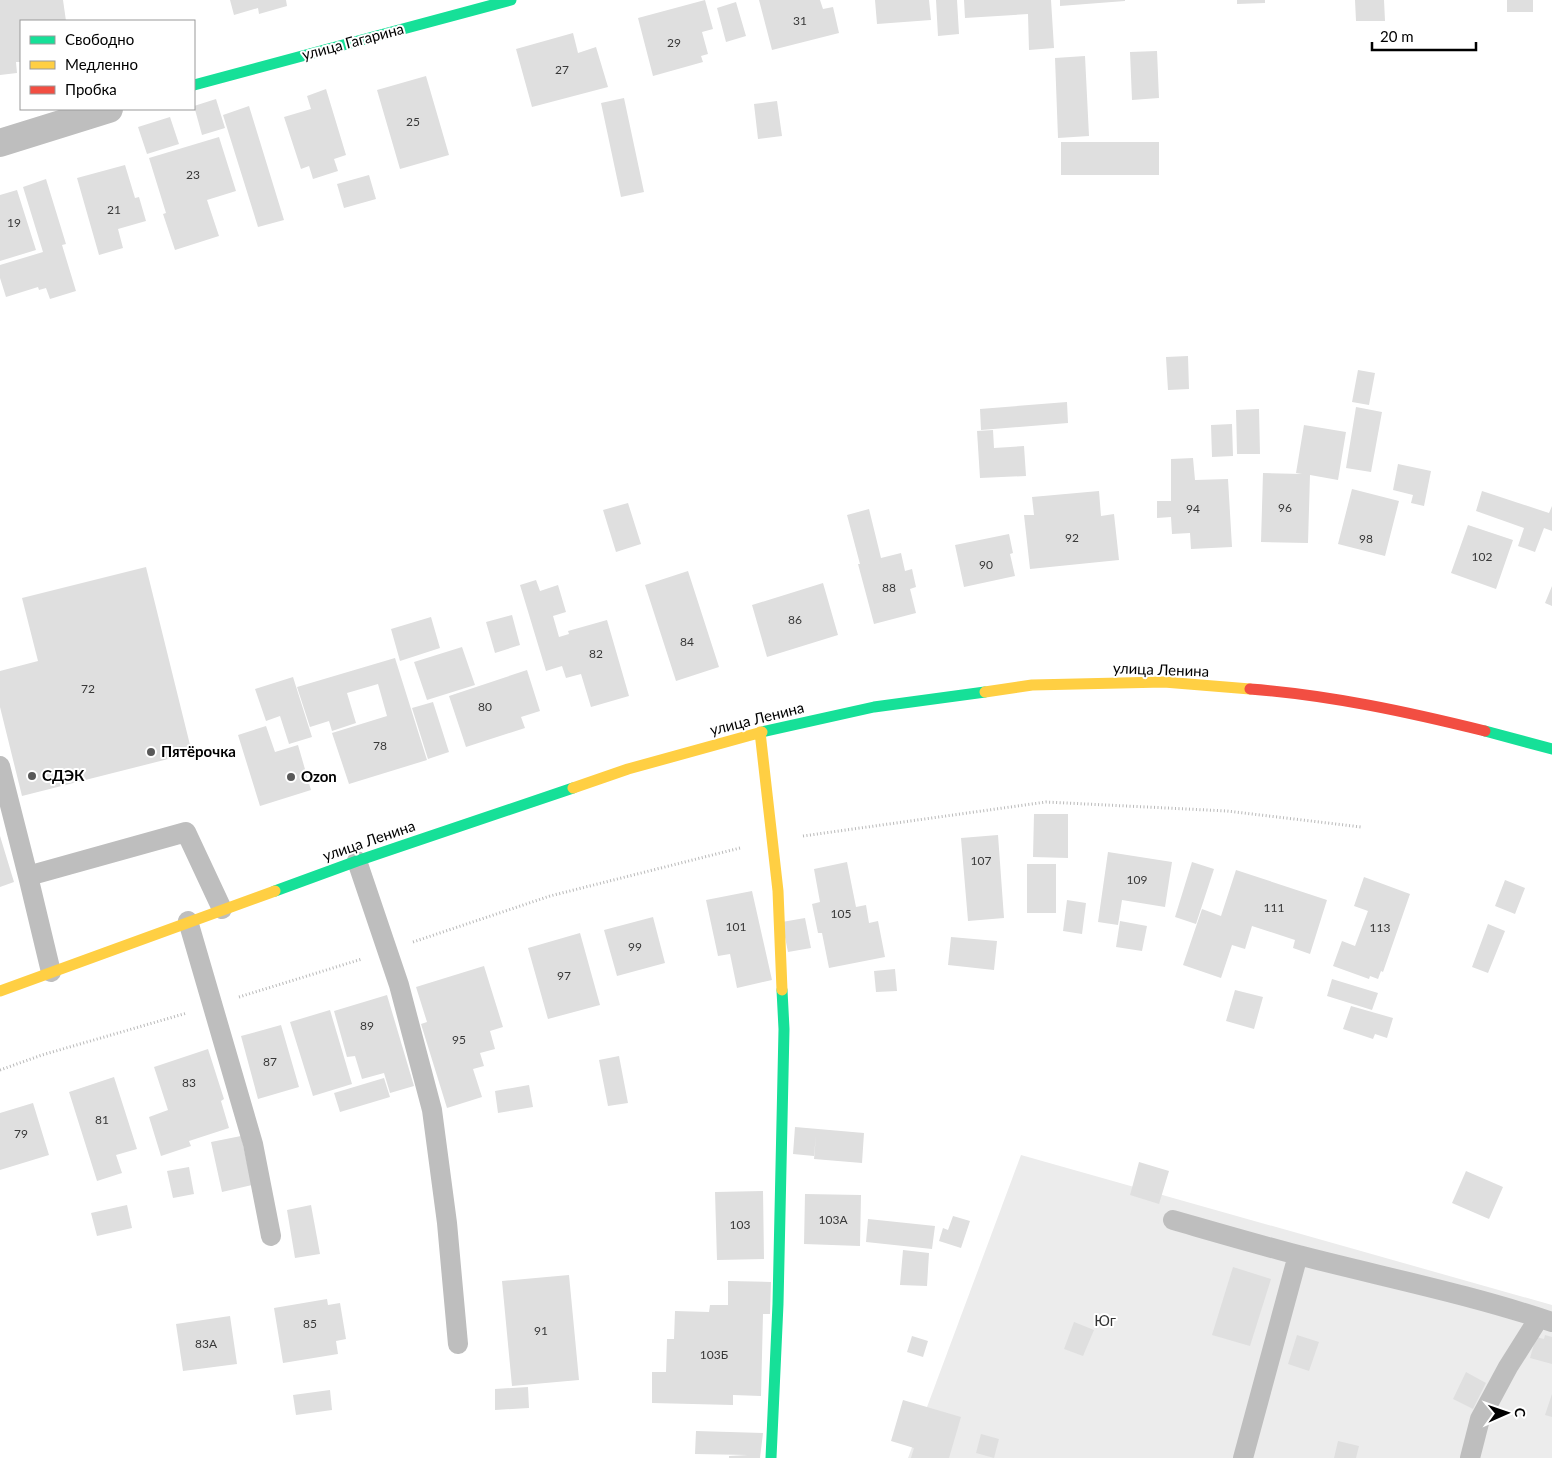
<svg xmlns="http://www.w3.org/2000/svg" width="1552" height="1458" font-family="Lato,sans-serif">
	<style>
		.green { fill: #ececec }
		.building { fill: #dfdfdf }
		.lines { fill: none; stroke-linecap: round; stroke-linejoin: round }
		.path { stroke: #b9b9b9; stroke-width: 3; stroke-dasharray: 1 2.5; stroke-linecap: butt }
		.lane { stroke: #bebebe; stroke-width: 20 }
		.street { stroke: #bebebe; stroke-width: 28 }
		.fast { stroke: #16e098; stroke-width: 11 }
		.slow { stroke: #ffcf43; stroke-width: 11 }
		.jam { stroke: #f24e42; stroke-width: 11 }
		.poi-dot { fill: #595959; stroke: #fff; stroke-width: 2 }
		.labels { text-anchor: middle; stroke-width: 4; stroke-linejoin: round; paint-order: stroke }
		.number-label { font-size: 12px; fill: #383838 }
		.street-label { font-size: 15px; fill: #000; stroke: #fff }
		.poi-label { font-size: 15px; font-weight: bold; fill: #000; stroke: #fff; text-anchor: start }
		.park-label { font-size: 15px; fill: #333; stroke: #fff }
	</style>
	<rect width="100%" height="100%" fill="#fff"/>
	<!-- green -->
	<path class="green" d="M1021 1155 1552 1305V1458H908Z"/>
	<!-- building -->
	<path class="building" d="M0 0H63L66 21H21V62H16L17 73 0 75Z
		M230 0H286L287 6 259 14 258 8 234 15Z
		M705 0 713 29 702 32 708 54 701 56 703 62 653 76 638 18Z
		M759 0H820L823 9 833 7 839 33 772 50Z
		M875 0H929L931 20 877 24Z
		M936 0H957L959 34 938 36Z
		M964 0H1051L1054 48 1029 50 1028 14 965 18Z
		M1060 0H1125V1L1060 6Z
		M1237 0H1265V3L1237 4Z
		M1355 0H1384L1385 21H1356Z
		M1507 0H1533V12H1507Z
		M736 2 746 36 726 42 717 8Z
		M573 33 578 53 596 47 608 87 532 107 516 49Z
		M1157 51 1159 98 1132 100 1130 52Z
		M1085 56 1089 136 1058 138 1055 58Z
		M426 76 449 155 400 169 377 90Z
		M326 89 346 155 334 159 338 171 313 179 309 166 301 169 284 117 311 109 307 96Z
		M624 98 644 192 621 197 601 103Z
		M216 99 225 128 202 135 194 106Z
		M777 101 782 136 758 139 754 104Z
		M249 106 284 220 258 227 223 115Z
		M170 117 179 144 147 154 138 127Z
		M219 137 236 191 207 200 219 236 175 250 163 214 166 213 149 158Z
		M1061 142H1159V175H1061Z
		M125 165 135 198 139 197 146 221 118 229 123 248 99 255 77 178Z
		M369 175 376 199 344 208 337 184Z
		M46 179 66 244 62 245 76 291 50 299 46 288 39 290 38 287 6 297 0 278V265L43 252 23 187Z
		M17 190 36 250 0 261V195Z
		M1188 356 1189 389 1168 390 1166 357Z
		M1358 370 1375 373 1369 405 1352 402Z
		M1067 402 1068 423 981 430 980 409Z
		M1356 407 1382 412 1371 472 1346 468Z
		M1259 409 1260 454H1237L1236 410Z
		M1232 424 1233 456 1212 457 1211 425Z
		M1304 425 1346 432 1338 480 1310 475 1308 543 1261 542 1263 473 1302 474 1296 473Z
		M993 430 994 448 1024 446 1026 476 980 478 977 431Z
		M1193 458 1195 480 1228 479 1232 547 1191 549 1190 533 1172 534 1171 517 1157 518V501H1171V459Z
		M1398 464 1431 471 1424 506 1411 503 1413 495 1393 490Z
		M1352 489 1399 501 1385 556 1338 544Z
		M1099 491 1101 516 1114 514 1119 560 1030 569 1024 515H1034L1032 497Z
		M1482 491 1549 513 1552 506V531L1544 528 1535 552 1518 546 1524 528 1476 511Z
		M628 503 641 544 616 552 603 510Z
		M869 509 881 558 901 553 905 571 912 569 916 587 910 589 916 613 874 624 858 564H860L847 515Z
		M1468 525 1513 540 1496 589 1451 573Z
		M1009 534 1013 553 1010 554 1015 576 964 587 955 545Z
		M146 567 192 753 22 796 0 707V671L38 661 22 598Z
		M688 571 719 667 676 681 645 585Z
		M536 580 540 591 558 585 566 612 553 616 559 637 569 634 568 631 607 620 629 696 591 707 581 674 566 678 562 666 546 671 520 585Z
		M823 583 838 635 767 657 752 605Z
		M1552 586V606L1545 603Z
		M512 615 520 645 495 653 486 622Z
		M431 617 440 648 400 661 391 629Z
		M462 647 475 685 427 700 414 662Z
		M395 658 427 760 349 784 332 733 387 716 378 684 347 693 356 723 332 731 329 721 310 727 297 687Z
		M527 670 540 711 521 717 525 728 466 747 449 696Z
		M293 677 312 737 289 744 280 716 266 721 255 689Z
		M433 702 449 752 428 759 412 708Z
		M266 726 275 752 298 745 311 790 260 806 238 735Z
		M1034 814H1068V858L1033 857Z
		M998 835 1004 918 968 921 961 838Z
		M0 836 14 882 0 887Z
		M1108 852 1172 862 1165 907 1122 900 1118 925 1098 922Z
		M847 862 856 907 866 905 869 923 878 921 885 957 829 968 822 933H818L812 904 820 902 814 869Z
		M1192 862 1214 869 1196 924 1175 917Z
		M1027 864H1056V913H1027Z
		M1236 870 1327 900 1310 954 1293 948 1295 940 1252 926 1245 949 1232 945 1221 978 1183 965 1202 909 1221 916Z
		M1364 877 1410 894 1383 972 1381 971 1378 979 1370 976 1369 979 1333 966 1342 941 1355 946 1368 911 1354 906Z
		M1505 880 1525 888 1515 914 1495 906Z
		M752 891 772 980 737 988 730 954 718 956 706 900Z
		M1067 900 1086 903 1082 934 1063 931Z
		M653 917 665 963 617 976 604 930Z
		M805 918 811 948 788 952 782 922Z
		M1120 921 1147 926 1142 951 1116 947Z
		M1488 924 1505 931 1488 973 1472 967Z
		M580 933 600 1005 548 1019 528 948Z
		M951 937 997 941 994 970 948 965Z
		M484 966 503 1027 490 1031 495 1049 480 1053 484 1066 473 1069 482 1097 447 1108 421 1024 427 1022 416 987Z
		M895 969 897 991 876 992 874 971Z
		M1332 979 1378 993 1372 1010 1327 996Z
		M1235 990 1263 997 1254 1029 1226 1021Z
		M387 995 414 1086 390 1093 384 1073 362 1079 355 1056 347 1057 334 1011Z
		M1351 1006 1393 1018 1387 1038 1375 1034 1373 1039 1343 1029Z
		M330 1010 352 1084 313 1096 290 1022Z
		M281 1025 299 1087 258 1099 241 1036Z
		M208 1049 224 1099 221 1101 229 1128 189 1141 191 1146 161 1156 149 1117 168 1110 154 1067Z
		M619 1056 628 1103 608 1106 599 1060Z
		M114 1077 137 1149 116 1155 122 1173 97 1181 69 1092Z
		M384 1078 390 1097 340 1112 334 1093Z
		M529 1085 533 1107 498 1113 495 1091Z
		M33 1103 49 1155 0 1170V1113Z
		M795 1127 864 1133 862 1163 814 1159 816 1135 814 1156 793 1154Z
		M241 1136 252 1185 222 1192 211 1142Z
		M1139 1162 1169 1171 1159 1204 1130 1195Z
		M189 1167 194 1194 173 1198 167 1171Z
		M1466 1171 1503 1187 1489 1219 1452 1203Z
		M763 1191 764 1259 717 1260 715 1192Z
		M805 1194 861 1195 860 1246 804 1244Z
		M127 1205 132 1228 97 1236 91 1213Z
		M311 1205 320 1254 295 1258 287 1210Z
		M953 1216 970 1221 961 1248 939 1241 943 1228 948 1230Z
		M868 1219 935 1226 932 1249 866 1242Z
		M903 1250 929 1253 927 1286 900 1285Z
		M1233 1267 1271 1279 1250 1346 1212 1335Z
		M569 1275 579 1380 512 1386 502 1281Z
		M728 1281 771 1282 770 1314H763L761 1396 733 1395V1405L652 1403V1372H666L667 1339H674L675 1311 709 1312 710 1305H728Z
		M327 1299 328 1305 340 1303 346 1339 336 1341 338 1354 283 1363 274 1308Z
		M230 1316 237 1364 183 1371 176 1324Z
		M1074 1322 1094 1330 1083 1356 1064 1349Z
		M1297 1335 1319 1342 1309 1371 1288 1364Z
		M1545 1335 1552 1337V1364L1530 1358 1536 1337 1544 1339Z
		M912 1336 928 1341 923 1357 907 1352Z
		M1466 1372 1486 1383 1473 1409 1453 1399Z
		M528 1387 529 1408 495 1410V1389Z
		M330 1390 332 1410 296 1415 293 1395Z
		M1552 1394V1417L1545 1415Z
		M903 1400 961 1417 949 1458H911L914 1448 891 1441Z
		M696 1431 763 1433 760 1458H729V1456L748 1455 695 1454Z
		M981 1434 999 1439 994 1458 976 1453Z
		M1338 1441 1359 1446 1356 1458H1334Z"/>
	<g class="lines">
		<!-- path -->
		<path class="path" d="M803 836 1046 802 1227 811 1361 827
			M413 942 550 896 740 848
			M239 997 362 959
			M0 1070 42 1055 187 1013"/>
		<!-- lane -->
		<path class="lane" d="M0 766 28 876
			M357 861 399 985 432 1110 447 1223 458 1344
			M188 921 253 1144 271 1236
			M51 972 28 876 186 832 222 909
			M1173 1220C1215 1232 1256 1244 1298 1255 1383 1277 1469 1294 1552 1322
			M1243 1458 1298 1255
			M1470 1458 1480 1419 1508 1367 1539 1318"/>
		<!-- street -->
		<path class="street" d="M0 143 109 109"/>
		<!-- fast -->
		<path class="fast" d="M194 85 511 0
			M1485 731 1552 749
			M762 732 874 707 985 692
			M275 891 357 861 573 788
			M771 1458 778 1304 784 1029 782 990"/>
		<!-- slow -->
		<path class="slow" d="M985 692 1032 685 1164 682 1250 689
			M760 732 778 891 782 990
			M573 788 628 769 762 732
			M0 991 275 891"/>
		<!-- jam -->
		<path class="jam" d="M1250 689C1330 695 1408 712 1485 731"/>
	</g>
	<!-- markers -->
	<g class="poi-dot">
		<circle cx="151" cy="752" r="5"/>
		<circle cx="32" cy="776" r="5"/>
		<circle cx="291" cy="777" r="5"/>
	</g>
	<g class="labels">
		<!-- number labels -->
		<g class="number-label">
			<text x="800" y="25">31</text>
			<text x="674" y="47">29</text>
			<text x="562" y="74">27</text>
			<text x="413" y="126">25</text>
			<text x="193" y="179">23</text>
			<text x="114" y="214">21</text>
			<text x="14" y="227">19</text>
			<text x="1285" y="512">96</text>
			<text x="1193" y="513">94</text>
			<text x="1072" y="542">92</text>
			<text x="1366" y="543">98</text>
			<text x="1482" y="561">102</text>
			<text x="986" y="569">90</text>
			<text x="889" y="592">88</text>
			<text x="795" y="624">86</text>
			<text x="687" y="646">84</text>
			<text x="596" y="658">82</text>
			<text x="88" y="693">72</text>
			<text x="485" y="711">80</text>
			<text x="380" y="750">78</text>
			<text x="981" y="865">107</text>
			<text x="1137" y="884">109</text>
			<text x="1274" y="912">111</text>
			<text x="841" y="918">105</text>
			<text x="736" y="931">101</text>
			<text x="1380" y="932">113</text>
			<text x="635" y="951">99</text>
			<text x="564" y="980">97</text>
			<text x="367" y="1030">89</text>
			<text x="459" y="1044">95</text>
			<text x="270" y="1066">87</text>
			<text x="189" y="1087">83</text>
			<text x="102" y="1124">81</text>
			<text x="21" y="1138">79</text>
			<text x="833" y="1224">103А</text>
			<text x="740" y="1229">103</text>
			<text x="310" y="1328">85</text>
			<text x="541" y="1335">91</text>
			<text x="206" y="1348">83А</text>
			<text x="714" y="1359">103Б</text>
		</g>
		<!-- street labels -->
		<g class="street-label">
			<text transform="translate(353 42) rotate(-15)" y="5">улица Гагарина</text>
			<text transform="translate(1161 670) rotate(2)" y="5">улица Ленина</text>
			<text transform="translate(757 719) rotate(-14)" y="5">улица Ленина</text>
			<text transform="translate(369 841) rotate(-19)" y="5">улица Ленина</text>
		</g>
		<!-- poi labels -->
		<g class="poi-label">
			<text x="161" y="757">Пятёрочка</text>
			<text x="42" y="781">СДЭК</text>
			<text x="301" y="782">Ozon</text>
		</g>
		<!-- park labels -->
		<g class="park-label">
			<text x="1105" y="1326">Юг</text>
		</g>
	</g>
	<!-- legend -->
	<rect x="20" y="20" width="175" height="90" fill="#ffffff" stroke="#999999"/>
	<rect x="30" y="36" width="25" height="8" fill="#16e098" stroke="#999999"/>
	<text x="65" y="45" font-size="15" fill="#000000">Свободно</text>
	<rect x="30" y="61" width="25" height="8" fill="#ffcf43" stroke="#999999"/>
	<text x="65" y="70" font-size="15" fill="#000000">Медленно</text>
	<rect x="30" y="86" width="25" height="8" fill="#f24e42" stroke="#999999"/>
	<text x="65" y="95" font-size="15" fill="#000000">Пробка</text>
	<!-- north arrow -->
	<g transform="translate(1507 1413) rotate(88)" stroke="#ffffff" stroke-width="4" paint-order="stroke">
	<path d="M0-4L9 19L0 12L-9 19Z" fill="#000000"/>
	<text y="-8" font-size="14" font-weight="bold" text-anchor="middle" fill="#000000">С</text>
	</g>
	<!-- scale -->
	<path d="M1372 42v8h104v-8" fill="none" stroke="#000000" stroke-width="2.5"/>
	<text x="1380" y="42" font-size="15" fill="#000000" stroke="#ffffff" stroke-width="4" paint-order="stroke">20 m</text>
</svg>
